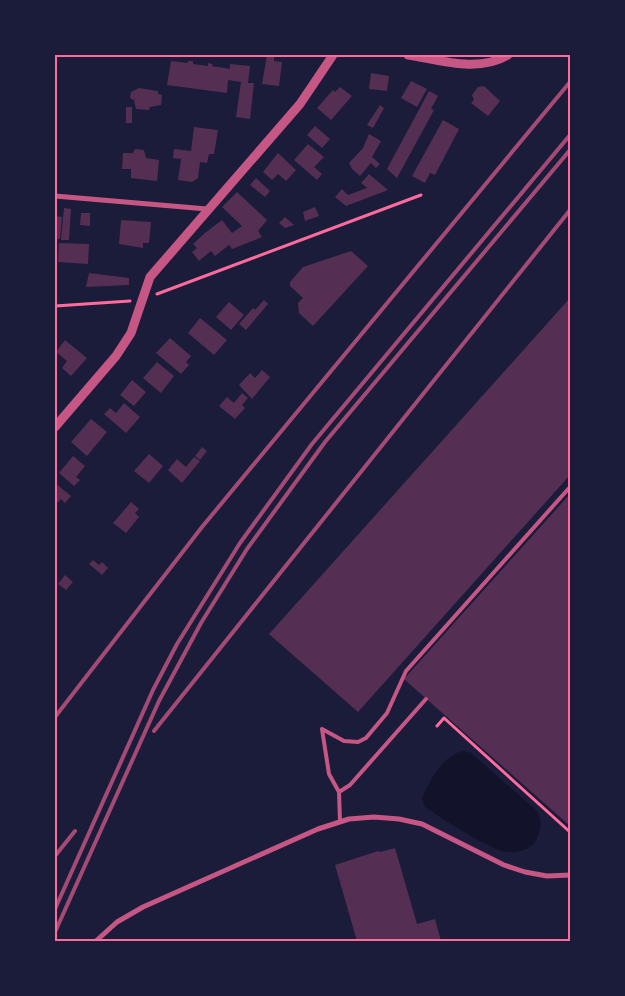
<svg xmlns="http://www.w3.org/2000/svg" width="625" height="996" font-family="'IBM Plex Sans',sans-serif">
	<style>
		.water { fill: #12122b }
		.building { fill: #542f53 }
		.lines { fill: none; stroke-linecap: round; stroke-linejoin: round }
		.path { stroke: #ff6b9d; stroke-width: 3 }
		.service { stroke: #c65784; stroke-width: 4 }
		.minor { stroke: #c65784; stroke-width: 5 }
		.tertiary { stroke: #c65784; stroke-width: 9 }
		.rail { stroke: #a44b75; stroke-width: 4 }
		.neatline { fill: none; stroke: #ff6b9d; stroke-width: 2 }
	</style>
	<rect width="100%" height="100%" fill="#1b1b3a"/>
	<!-- water -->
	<path class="water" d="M463 751 471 753 537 811C543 823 541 829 536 840 530 852 510 855 498 850 475 840 446 821 425 807L422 798C432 778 440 758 463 751Z"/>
	<!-- building -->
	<path class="building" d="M267 55 274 56V61L282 62 279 86 262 84Z
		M171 61 188 63V61H193V64L208 66V63L213 64 212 66 230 69V64L250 66 248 83H254L250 119 236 117 241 82 228 80 227 93 167 85Z
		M371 73 389 76 387 91 369 89Z
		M411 81 427 89 417 107 401 98Z
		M484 86 500 101 488 116 471 103 474 100 472 95 478 87Z
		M340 87 352 96 331 120 317 108 333 90 335 92Z
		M139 88 158 91V94L162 95 161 105 150 107 149 110 136 109 134 100 130 98 131 92Z
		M429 91 438 96 431 109 434 110 397 178 387 169Z
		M380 105 384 108 373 128 367 125Z
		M126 107H132V123H126Z
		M443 120 459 129 435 175 430 173 425 183 412 176Z
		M315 126 330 139 322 148 307 135Z
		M194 127 218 130 214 154H209L207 163 200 162 198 178 192 182 178 180 181 159 173 158 174 149 191 151Z
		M369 134 381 141 372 157 380 164 376 168 371 163 360 176 352 169 349 163 363 148Z
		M308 144 324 157 314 167 322 174 317 180 294 160Z
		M135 149 144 150 146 158 159 160 157 181 131 178V169H122L123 153H133Z
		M278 153 296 170 286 181 278 174 272 180 263 172Z
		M369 174 388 190 346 206 335 197 342 189 348 195 367 188 361 183Z
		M256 178 270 191 265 197 250 185Z
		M237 192 267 220 258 231 262 237 232 249 229 245 215 256 211 251 199 261 192 252 197 248 193 244 205 233 222 220 232 233 242 226 222 207Z
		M315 207 319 216 305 221 303 212Z
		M64 208 71 209 69 240H61Z
		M81 213H90V226L80 225Z
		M55 216 62 217 60 239H55Z
		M285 217 294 225 285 228 279 223Z
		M121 220 151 222 149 243H143V248L119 244Z
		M59 243 89 244 88 264 58 262Z
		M351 251 368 266 313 326 299 313 298 303 303 298 290 286V282L303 267Z
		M89 273 129 278V285L86 287Z
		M570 298V475L358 712 269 634Z
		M264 300 268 304 246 330 239 324 253 308 255 310Z
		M229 302 244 315 231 330 216 317Z
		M200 318 227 340 214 355 188 333Z
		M170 338 191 356 186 362 189 365 181 374 156 353Z
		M65 340 87 358 71 376 62 368 67 361 56 352Z
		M157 362 174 376 161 393 143 378Z
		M262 370 270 377 252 399 239 385 250 373 255 378Z
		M132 380 146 392 134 406 120 395Z
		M242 393 248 398 242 405 245 408 235 419 219 406 227 397 234 403Z
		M124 403 140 417 126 433 104 414 110 408 116 413Z
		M91 419 107 432 87 456 71 442Z
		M202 447 207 451 200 460 195 456Z
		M149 454 163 466 149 483 134 471Z
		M73 456 85 466 76 477 80 480 74 486 59 473Z
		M194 457 200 461 182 483 168 470 177 459 186 467Z
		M55 483 71 496 65 503 61 499 55 505Z
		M570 494V826L404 679Z
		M131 502 139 509 135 513 139 517 126 533 113 523Z
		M93 560 99 565 102 562 108 568 102 575 89 564Z
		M65 575 73 582 66 590 58 584Z
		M395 848 417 924 435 919 441 941H357L335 865 378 851 380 852Z"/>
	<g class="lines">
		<!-- path -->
		<path class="path" d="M157 294 421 195
			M55 306 130 301
			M437 726 444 718 570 832"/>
		<!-- service -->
		<path class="service" d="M322 729 344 741 358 742 366 738 387 713 406 671 570 487
			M322 729 329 774 339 792
			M340 822 339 792 350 785 426 699"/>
		<!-- minor -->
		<path class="minor" d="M55 196 207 209
			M96 941 117 922 143 907 318 829 349 819 374 817 399 819 422 824 504 865 525 872 547 876 570 875"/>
		<!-- tertiary -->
		<path class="tertiary" d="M408 55C440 60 478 73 508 55
			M55 427 116 356 131 333 150 277 300 104 333 55"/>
		<!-- rail -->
		<path class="rail" d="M55 717 202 527 570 82
			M154 731 570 210
			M55 856 75 831
			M55 909 153 690 177 644 240 543 312 444 570 135
			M55 932 159 701 201 623 247 549 325 442 570 150"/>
	</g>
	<!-- border -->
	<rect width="625" height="996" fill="none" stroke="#1b1b3a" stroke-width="112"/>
	<rect x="56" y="56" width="513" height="884" class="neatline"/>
</svg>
